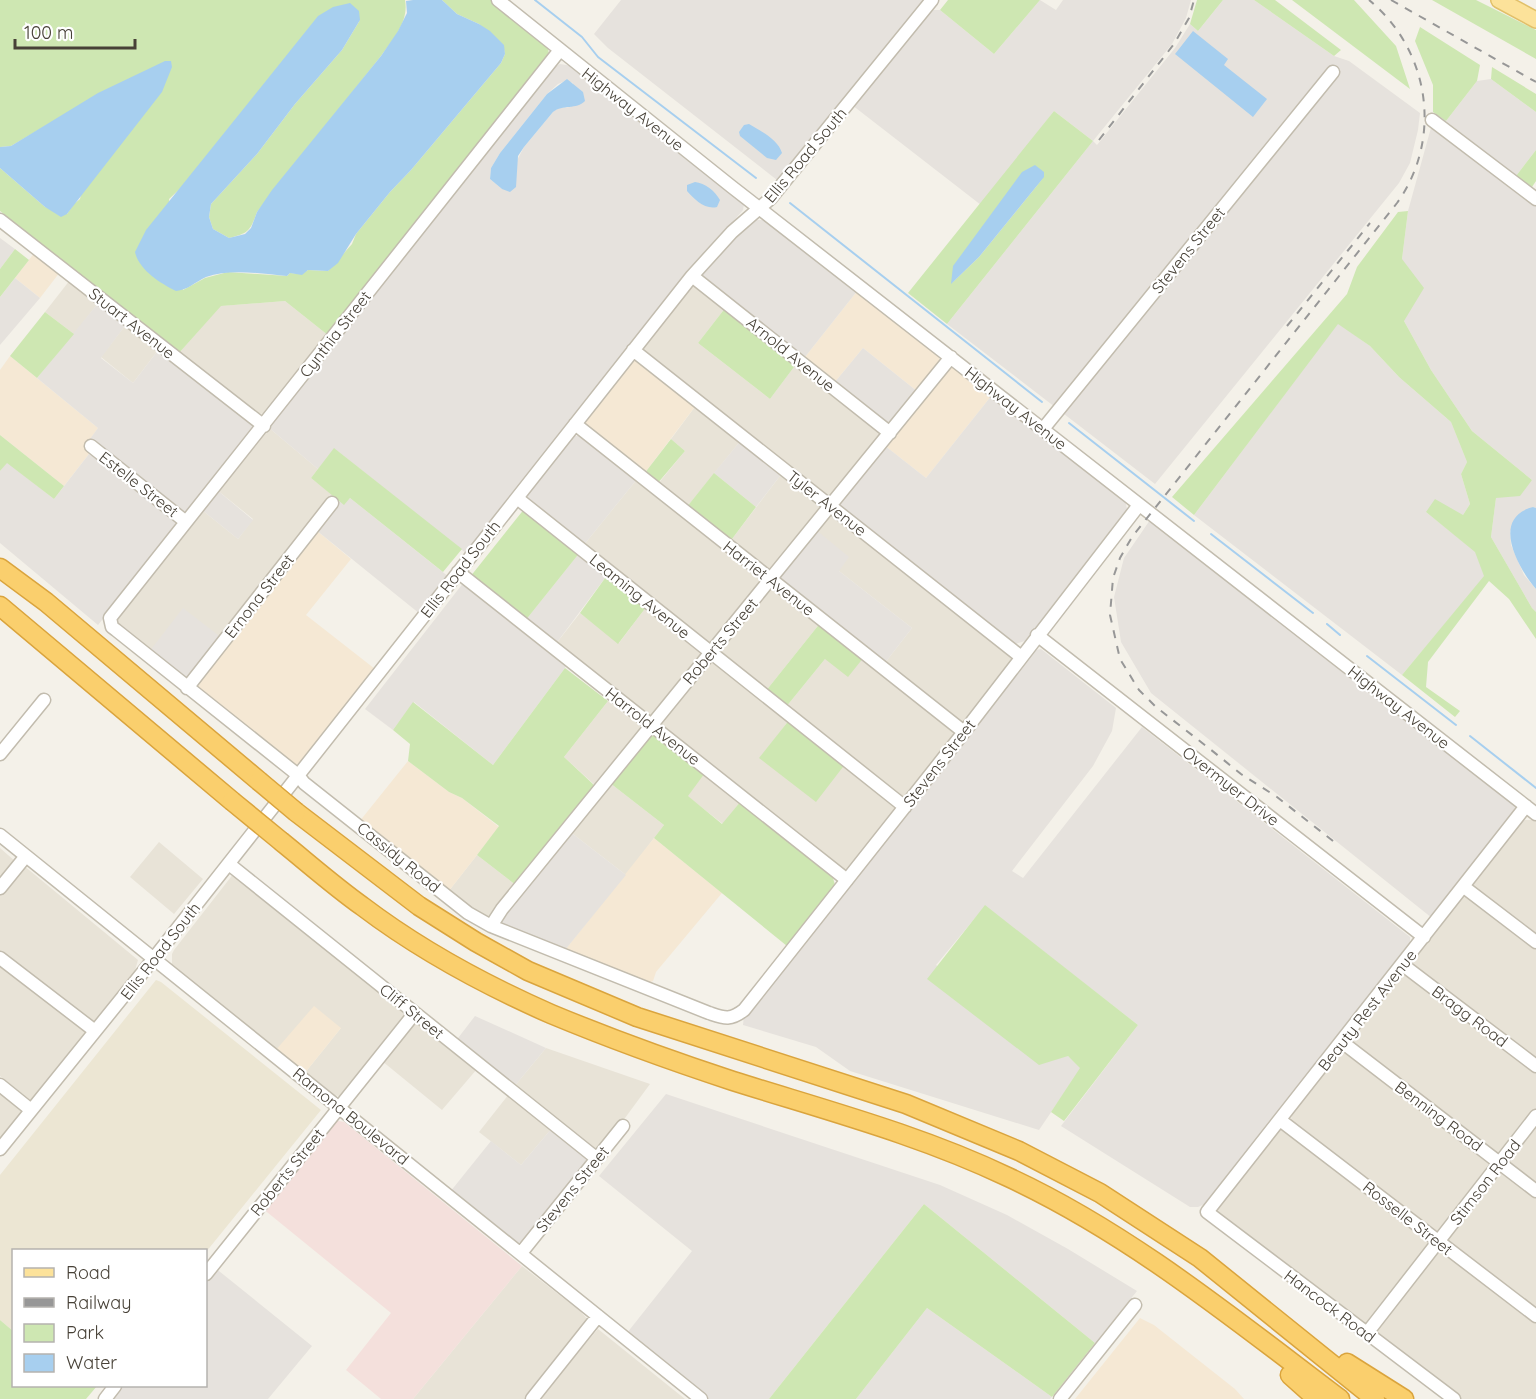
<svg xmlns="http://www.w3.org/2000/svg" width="1536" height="1399" font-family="Quicksand,sans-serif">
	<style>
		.residential { fill: #e8e3d7 }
		.commercial { fill: #f5e8d4 }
		.industrial { fill: #e6e2dd; fill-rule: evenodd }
		.education { fill: #ece6d3 }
		.medical { fill: #f4e0dc }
		.green { fill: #cee7b2; fill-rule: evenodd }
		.water { fill: #a7cfef }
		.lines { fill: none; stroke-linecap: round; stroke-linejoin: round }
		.stream { stroke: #a7cfef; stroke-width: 2 }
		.minor-casing { stroke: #c2bcae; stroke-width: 15 }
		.major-casing { stroke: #e1c069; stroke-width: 18 }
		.highway-casing { stroke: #daa43d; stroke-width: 21 }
		.minor { stroke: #fff; stroke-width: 12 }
		.major { stroke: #fce29a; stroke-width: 15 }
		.highway { stroke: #facf6d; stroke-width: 18 }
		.rail { stroke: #979797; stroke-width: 2; stroke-dasharray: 8 8; stroke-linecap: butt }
		.highway-bridge-casing { stroke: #daa43d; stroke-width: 21; stroke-linecap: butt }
		.highway-bridge { stroke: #facf6d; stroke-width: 18 }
		.labels { text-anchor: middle; stroke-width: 4.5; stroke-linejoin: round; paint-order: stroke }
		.street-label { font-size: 16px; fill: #474137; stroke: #fff }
	</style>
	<rect width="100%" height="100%" fill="#f4f1e9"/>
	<!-- residential -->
	<path class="residential" d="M70 280 99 302 74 334 45 312Z
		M692 284 726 307 698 343 770 399 797 363 881 431 882 437 832 497H825L643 352V343Z
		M285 301 329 336 265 414 254 413 179 353 220 306Z
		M127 323 159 349 133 383 101 357Z
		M697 404 742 439 686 508 657 485 685 451 671 439Z
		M268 427 318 469 311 478 334 496 222 638 149 652 120 629 117 622 119 614 202 510 238 539 253 519 217 490Z
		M783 472 821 502 822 509 773 571 766 572 729 543Z
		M638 478 763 581 711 645 583 546Z
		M832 512 1012 654 1013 659 963 723 884 664 912 628 839 571 815 529Z
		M772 586 821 622 765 692 720 653 721 649Z
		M647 606 704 653 651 719 555 645 580 613 619 643Z
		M864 657 955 733 909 795 903 797 897 796 786 707 825 659Z
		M710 659H715L790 719 760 758 846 763 899 809 849 870 841 871 661 730 660 723Z
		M608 701 642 728 597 787 564 757Z
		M705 773 741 801 723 824 687 796Z
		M610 783 664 825 626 875 569 831Z
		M1525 820H1536V937L1474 888 1473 885V880L1519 823Z
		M159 842 203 879 174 914 130 877Z
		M0 848 16 862 0 882Z
		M477 855 517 886 491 920H485L448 892Z
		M23 865 138 960 134 974 96 1023 87 1021 0 952V893Z
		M234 873 407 1013 406 1019 347 1092 339 1096 331 1095 304 1074 341 1028 275 1051 172 964V954L174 950Z
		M1465 895 1536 946V1062L1413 965V957L1461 897Z
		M0 961 85 1028 87 1033 36 1098 30 1100 0 1076Z
		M1403 972 1536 1071V1111L1499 1155 1351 1042V1037Z
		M416 1021 477 1069 442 1110 382 1061 412 1023Z
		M546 1048 650 1084 603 1148 597 1151 513 1088Z
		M1342 1050 1491 1162V1165L1437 1234 1291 1121 1292 1110 1339 1051Z
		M0 1090 20 1106 22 1111 21 1117 0 1142Z
		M509 1094 552 1128 521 1165 479 1132Z
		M1536 1120V1187L1508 1164V1156Z
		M1281 1128H1285L1432 1242 1371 1323 1364 1326 1218 1214 1217 1206 1276 1131Z
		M1498 1172H1502L1536 1196V1312L1448 1242V1237Z
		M1438 1249 1536 1320V1399H1460L1375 1333 1376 1327Z
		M522 1266 580 1311 589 1321 526 1399H413Z
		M598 1329 685 1399H538Z"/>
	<!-- commercial -->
	<path class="commercial" d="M35 252 60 272 40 298 15 278Z
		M858 290 939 354 940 363 918 392 863 348 835 382 805 357Z
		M10 356 98 428 86 445 89 454 64 486 0 435V370Z
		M635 360 645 362 697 404 644 474 587 428 585 419 630 362Z
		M947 367H956L992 395 926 478 884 445Z
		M316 530 351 559 306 615 375 669 304 761 295 765 288 763 195 690V682Z
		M408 761 449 792 462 798 499 827 448 892 359 822Z
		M654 838 722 893 656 972 653 981 648 983 565 950Z
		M314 1006 341 1028 304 1074 275 1051Z
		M1140 1318 1154 1325 1235 1389 1244 1399H1075Z"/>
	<!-- industrial -->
	<path class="industrial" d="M621 0H924L777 180 608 48 594 34Z
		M1040 0 1056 10 1063 0H1191L1186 18 1172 44 1093 141 1097 145 1175 48 1190 24 1198 31 1223 0H1254L1334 56 1349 61 1420 113 1418 130 1410 163 1399 183 1155 484 947 324 1093 141 1054 111 981 205 852 105 933 10H940L994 54Z
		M560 64 572 66 744 204 743 210 689 273 467 554 335 449 318 469 268 427 552 68ZM565 81 573 83 571 107 558 108 553 112 524 147 502 189 490 179 491 168 500 153 547 94 558 84Z
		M1491 79 1536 112V150L1516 176 1446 121 1477 81Z
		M1432 124 1536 205V508L1533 507 1510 531 1511 545 1524 575 1536 589V612L1532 608 1491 537 1496 498 1532 480 1472 431 1431 370 1404 321 1402 259 1408 211Z
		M752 220H763L770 224 858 290 805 357 702 278 701 272 724 246Z
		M0 238 15 249 0 269Z
		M15 278 40 298 0 345V297Z
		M99 302 127 323 101 358 133 383 159 349 250 421 253 425V431L190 510 187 512 181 511 90 439 98 428 37 378Z
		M1338 323 1370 346 1399 377 1451 422 1467 462 1461 474 1470 504 1463 515 1426 512 1476 552 1485 576 1402 675 1194 515Z
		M863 348 918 392 892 424 882 423 835 382Z
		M992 395 1125 500 1127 509 1025 641 1012 645 838 505 884 445 926 478Z
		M570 436H585L638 478 583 546 527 501 525 494Z
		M742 439 783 472 756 507 714 473Z
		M89 454 174 516 177 521V526L98 625 0 543V471L7 462 54 499Z
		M217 490 253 520 238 539 202 510Z
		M350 498 449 577 420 614 316 530 340 501 344 504Z
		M1150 520 1513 801 1515 806 1514 812 1432 918 1151 693 1121 642 1114 597 1124 558Z
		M815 529 849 557 839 571 912 628 884 664 777 579Z
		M581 551 608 574 555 645 525 621Z
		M464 582 567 662 565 668 493 765 414 702 393 730 365 709Z
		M183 608 222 638 190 678 182 679 149 652Z
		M1041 649 1116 708 1112 731 1093 766 1012 871 1023 878 1142 727 1410 937V943L1404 957 1207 1203 1198 1207H1190L1061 1126 1138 1025 985 906 936 965 1068 1056 1081 1068 1039 1130 850 1071 816 1047 743 1025 744 1015 1030 651Z
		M569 831 626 875 565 950 505 927 502 924 501 918Z
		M475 1016 546 1048 513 1088 455 1042Z
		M666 1094 940 1185 1007 1215 1068 1249 1137 1291 1095 1343 924 1204 769 1399H709L627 1333 692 1251 599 1176Z
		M552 1128 585 1155 587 1161 586 1166 526 1240 518 1243 511 1241 450 1192 491 1141 521 1165Z
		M214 1267 312 1346 268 1399H109L120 1386H206V1278Z
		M927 1308 1052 1397 1050 1399H856Z"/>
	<!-- education -->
	<path class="education" d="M156 980 161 982 321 1110 206 1252V1250H14L13 1331 0 1320V1175Z"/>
	<!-- medical -->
	<path class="medical" d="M334 1120 344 1122 522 1266 413 1399H381L346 1370 391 1313 262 1208Z"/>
	<!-- green -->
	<path class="green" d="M0 0H405C409 22 393 39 381 56L257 212C250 231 249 233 229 238L213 229 209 217 211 204 257 154 295 104 342 50 360 20 169 199 183 290 205 278 228 272 287 276 290 273 302 274 308 270 328 271 352 244 356 234 390 192 411 170 501 63 505 54 503 45 479 24 457 14 442 0H492L548 45 549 58 329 336 285 301 221 306 179 353 0 211V168L45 207 67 214 74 204 80 199 103 92 11 146 0 147Z
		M948 0H1040L994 54 940 10Z
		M1197 0H1223L1198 31 1190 24Z
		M1254 0H1275L1341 50 1334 56Z
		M1292 0H1354L1396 46 1410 89Z
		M1432 0H1476L1536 30V59Z
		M1420 27 1480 65 1477 81 1446 121 1433 112V85L1415 41Z
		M1492 67 1536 94V112L1491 79Z
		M1054 111 1093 141 947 324 908 293ZM1044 177 979 257 952 283Z
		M1536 150V181L1532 187 1516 176Z
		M1408 211 1402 259 1424 288 1404 321 1431 370 1472 431 1532 480 1520 496 1496 498 1491 537 1532 608 1536 612V639L1509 599 1489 581 1428 662 1426 687 1460 711 1455 717 1402 675 1484 576 1475 552 1426 512 1435 499 1463 515 1470 504 1461 474 1467 462 1451 422 1399 377 1370 346 1338 324 1194 515 1172 497 1347 294 1357 267 1398 212Z
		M15 249 29 260 0 297V269Z
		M726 307 797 363 770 399 698 343Z
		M45 312 74 334 37 378 10 356Z
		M0 435 64 486 54 499 7 463 0 471Z
		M671 439 685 451 657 484 644 474Z
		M334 448 462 549 443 572 350 498 344 505 311 478Z
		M714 473 756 507 729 543 686 508Z
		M525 508 581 551 525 621 470 577Z
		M608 574 647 606 618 644 580 613Z
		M821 622 864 657 848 677 825 659 786 707 765 692Z
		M565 668 608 701 564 757 594 785 517 886 477 855 499 826 462 798 449 792 408 761 410 744 393 730 413 702 493 765Z
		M790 719 846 763 816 802 759 758Z
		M647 733 657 734 705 773 688 796 722 824 741 801 833 878 835 885 787 946 654 838 664 825 610 783Z
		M985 905 1138 1025 1064 1121 1051 1112 1080 1068 1068 1056 1039 1065 927 979Z
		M924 1204 1095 1343 1052 1397 927 1308 856 1399H769Z
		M0 1320 13 1331 14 1386H97L86 1399H0Z"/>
	<!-- water -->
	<path class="water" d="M413 0H442L457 14 479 24 490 31 504 45 505 54 501 63 411 170 390 192 356 234 338 263 328 271 308 270 302 275 290 273 287 276C261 274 231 268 206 277 195 282 188 290 176 291 160 283 139 270 135 252L146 230 318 16 333 7 350 3 359 11 360 20 342 50 295 104 257 154 211 204 209 217 213 229 229 238 245 234 251 228 257 212 272 190 381 56 398 31 407 13 406 1Z
		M1193 31 1228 59 1224 65 1267 99 1253 117 1175 54Z
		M165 61H171L172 67 162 92 67 214 61 217 45 207 0 168V147L11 146 98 93Z
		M567 79 583 92 585 101C576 110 563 104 553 112L524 147 518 156 516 187 510 192 502 189 490 179 491 168 500 153 547 94Z
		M749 124C760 131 778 139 782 153L776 160 767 158 740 136 739 132 744 125Z
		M1035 165 1044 172V177L979 257 951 284 953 266 1022 172Z
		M695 182C705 183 715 191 720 200L717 207C705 210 694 199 687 191V185Z
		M1533 507 1536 508V589C1518 568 1490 518 1533 507Z"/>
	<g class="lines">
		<!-- stream -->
		<path class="stream" d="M535 0 582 37 598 57 756 178
			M790 203 1042 402
			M1069 423 1194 521
			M1211 534 1313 613
			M1327 624 1340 635
			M1367 656 1456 725
			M1470 736 1536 788"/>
		<!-- minor casing -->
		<g class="minor-casing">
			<path id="minor" d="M498 0 732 187 1536 814
				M560 50 110 618 112 627 116 630 298 775 304 783 468 913 491 926 709 1013C724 1018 730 1021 744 1010L964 732 1139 505
				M1432 120 1536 199
				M0 220 264 426
				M692 276 890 433
				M633 350 1020 656
				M575 424 964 732
				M1043 429 1333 72
				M91 446 186 522
				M517 498 905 807
				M458 572 847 880
				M1037 635 1424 937
				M187 688 332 503
				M0 754 44 700
				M0 835 701 1399
				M229 864 596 1158
				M1464 887 1536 942
				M0 888 26 856
				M491 926 502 909 951 357
				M0 958 95 1031
				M1403 965 1536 1066
				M1342 1042 1536 1191
				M0 1085 31 1110
				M1280 1120 1536 1316
				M0 1149 147 967 692 276 732 232 771 198 932 0
				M521 1253 623 1126
				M206 1274 414 1014
				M1367 1333 1536 1116
				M105 1399 115 1386
				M532 1399 598 1316
				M1060 1399 1135 1305
				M1454 1399 1207 1212 1526 806"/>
		</g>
		<!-- major casing -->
		<g class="major-casing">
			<path id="major" d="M1499 0 1536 20"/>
		</g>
		<!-- highway casing -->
		<g class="highway-casing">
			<path id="highway" d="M0 568 46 602 259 781
				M0 606 232 801
				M296 812 419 906 476 942 528 971 637 1017 906 1104 1019 1151 1100 1193 1200 1258 1375 1399
				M282 842C308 863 334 886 362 906 420 950 485 985 551 1014 611 1039 672 1061 733 1081 825 1110 920 1135 1008 1177 1129 1233 1234 1319 1340 1399
				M1347 1363 1404 1399
				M1290 1375 1317 1399"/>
		</g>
		<!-- minor -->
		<use href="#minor" class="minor"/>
		<!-- major -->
		<use href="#major" class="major"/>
		<!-- highway -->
		<use href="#highway" class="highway"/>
		<!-- rail -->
		<path class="rail" d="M1391 0 1536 82
			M1099 140 1174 44 1189 18 1194 0
			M1287 326 1370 223
			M1333 841 1277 797 1241 774 1210 749 1156 707 1139 690 1120 659 1110 615 1113 578 1120 558 1132 537 1397 203C1443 139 1430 50 1369 0"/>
		<!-- highway-bridge casing -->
		<g class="highway-bridge-casing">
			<path id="highway-bridge" d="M259 781 296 812
				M232 801 282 842"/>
		</g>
		<!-- highway-bridge -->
		<use href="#highway-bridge" class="highway-bridge"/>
	</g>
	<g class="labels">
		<!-- street labels -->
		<g class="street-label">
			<text transform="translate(633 109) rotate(38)" y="6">Highway Avenue</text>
			<text transform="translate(805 155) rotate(-50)" y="6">Ellis Road South</text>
			<text transform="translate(1188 250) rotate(-51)" y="6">Stevens Street</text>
			<text transform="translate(132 323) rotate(38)" y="6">Stuart Avenue</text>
			<text transform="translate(335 334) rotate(-52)" y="6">Cynthia Street</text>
			<text transform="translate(791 354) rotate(39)" y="6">Arnold Avenue</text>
			<text transform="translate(1016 408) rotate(38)" y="6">Highway Avenue</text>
			<text transform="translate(139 484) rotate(38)" y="6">Estelle Street</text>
			<text transform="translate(827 503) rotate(38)" y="6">Tyler Avenue</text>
			<text transform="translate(460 569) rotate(-52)" y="6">Ellis Road South</text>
			<text transform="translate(769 578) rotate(38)" y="6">Harriet Avenue</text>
			<text transform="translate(259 596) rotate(-52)" y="6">Ernona Street</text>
			<text transform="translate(640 596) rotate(39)" y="6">Leaming Avenue</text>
			<text transform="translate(720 641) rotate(-50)" y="6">Roberts Street</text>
			<text transform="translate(1399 707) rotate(38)" y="6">Highway Avenue</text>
			<text transform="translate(653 726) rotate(38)" y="6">Harrold Avenue</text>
			<text transform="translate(939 763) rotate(-52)" y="6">Stevens Street</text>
			<text transform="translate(1231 786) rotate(38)" y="6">Overmyer Drive</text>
			<text transform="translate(399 857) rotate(39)" y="6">Cassidy Road</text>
			<text transform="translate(160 951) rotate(-52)" y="6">Ellis Road South</text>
			<text transform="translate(1367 1010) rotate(-52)" y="6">Beauty Rest Avenue</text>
			<text transform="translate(412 1011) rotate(39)" y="6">Cliff Street</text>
			<text transform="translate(1470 1016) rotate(37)" y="6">Bragg Road</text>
			<text transform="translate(351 1116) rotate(39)" y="6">Ramona Boulevard</text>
			<text transform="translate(1439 1116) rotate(37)" y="6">Benning Road</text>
			<text transform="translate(287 1172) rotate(-51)" y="6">Roberts Street</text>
			<text transform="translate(1485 1182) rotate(-52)" y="6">Stimson Road</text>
			<text transform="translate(572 1189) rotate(-51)" y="6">Stevens Street</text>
			<text transform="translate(1408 1218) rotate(38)" y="6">Rosselle Street</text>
			<text transform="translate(1330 1306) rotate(37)" y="6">Hancock Road</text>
		</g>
	</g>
	<!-- legend -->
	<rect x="12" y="1249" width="195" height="138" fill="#ffffff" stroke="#b5b3af" stroke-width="1.5"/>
	<rect x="24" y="1268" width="30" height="9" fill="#fce29a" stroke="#b5b3af" stroke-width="1.5"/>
	<text x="66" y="1279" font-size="18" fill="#474137">Road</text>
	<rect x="24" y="1298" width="30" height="9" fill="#979797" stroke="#b5b3af" stroke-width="1.5"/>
	<text x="66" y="1309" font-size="18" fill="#474137">Railway</text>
	<rect x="24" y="1324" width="30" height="18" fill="#cee7b2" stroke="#b5b3af" stroke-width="1.5"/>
	<text x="66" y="1339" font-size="18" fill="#474137">Park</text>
	<rect x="24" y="1354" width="30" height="18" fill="#a7cfef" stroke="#b5b3af" stroke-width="1.5"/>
	<text x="66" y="1369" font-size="18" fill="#474137">Water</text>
	<!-- scale -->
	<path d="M15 39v9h120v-9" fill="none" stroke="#474137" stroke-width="3"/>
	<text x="24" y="39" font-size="18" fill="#474137" stroke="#ffffff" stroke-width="4.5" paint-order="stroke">100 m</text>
</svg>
